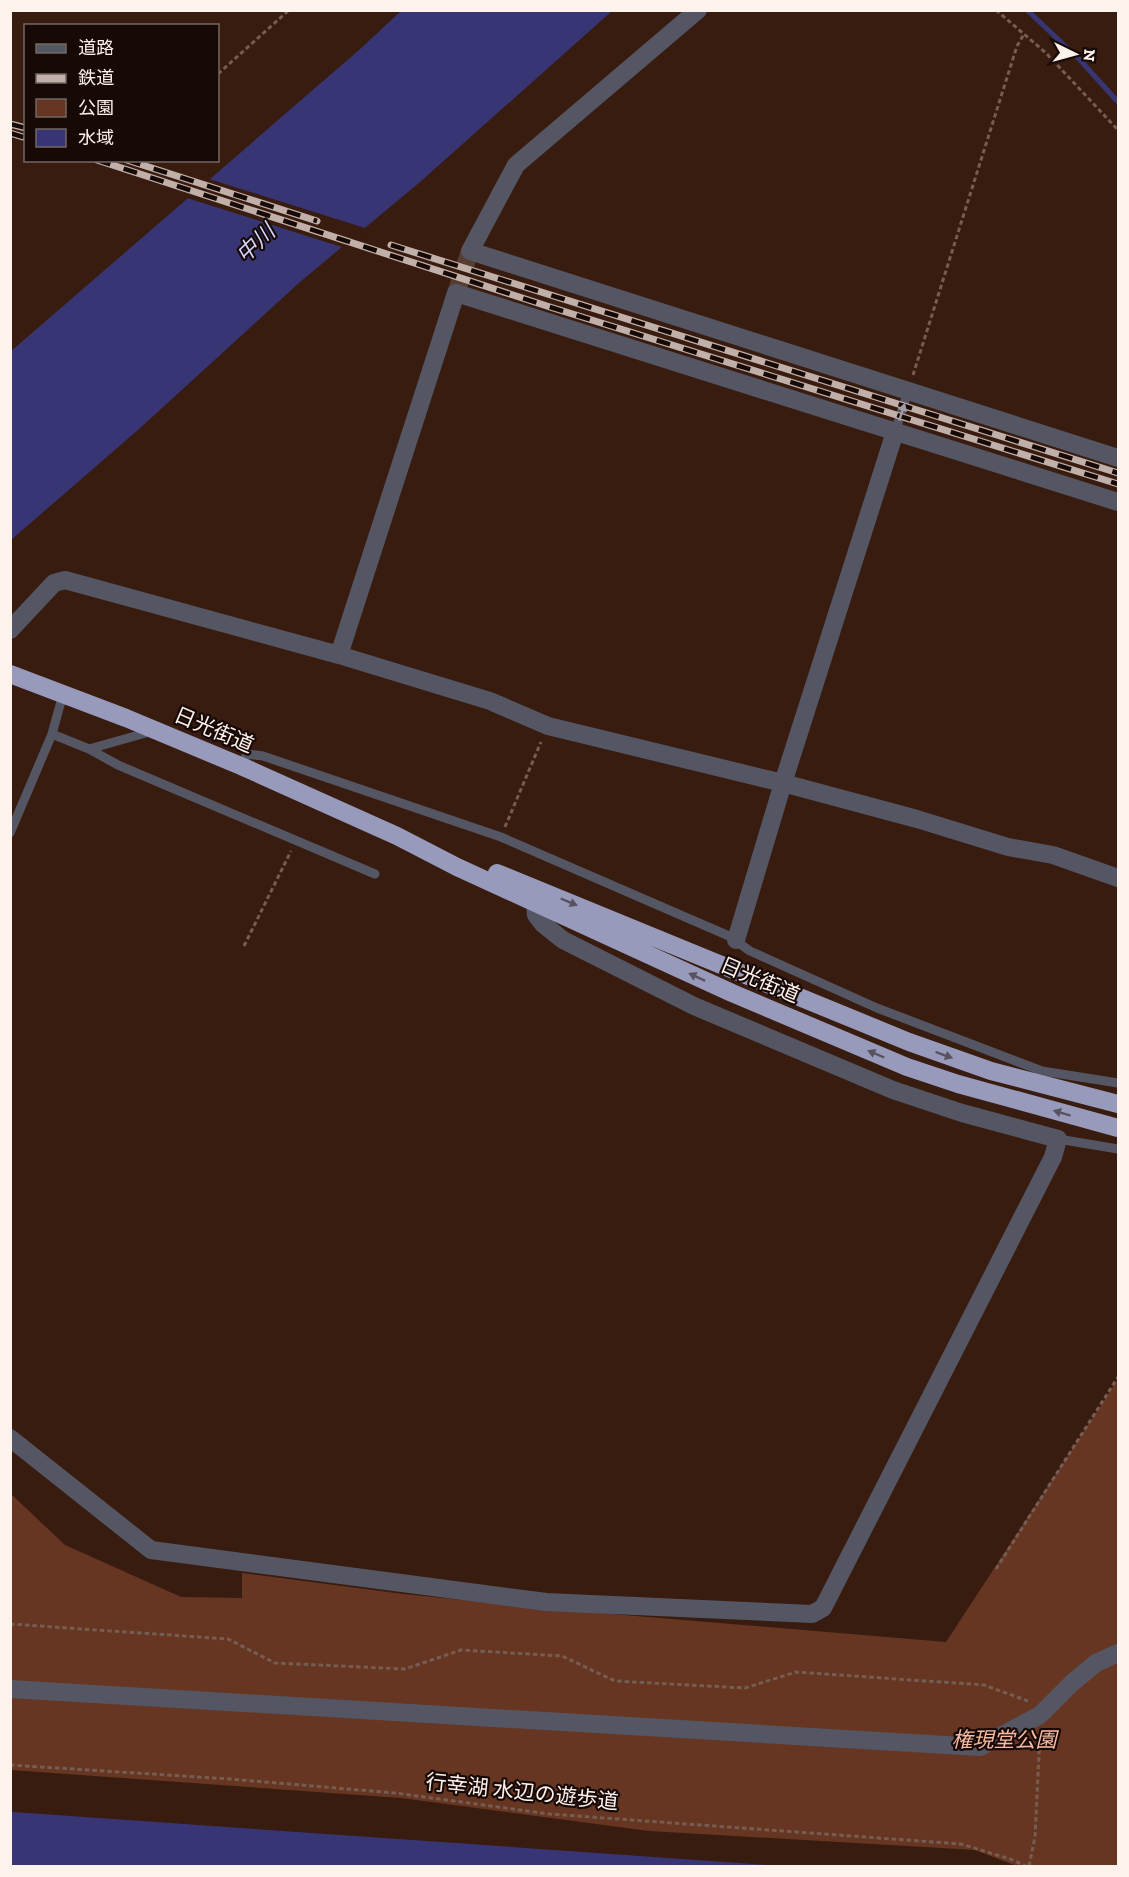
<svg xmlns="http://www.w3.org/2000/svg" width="1129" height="1877" font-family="'Zilla Slab','Noto Sans JP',serif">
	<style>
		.green { fill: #673622 }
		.water { fill: #383574 }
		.pier { fill: #391c10 }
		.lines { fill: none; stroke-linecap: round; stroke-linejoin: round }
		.stream { stroke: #383574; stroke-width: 5 }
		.street-tunnel { stroke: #573c31; stroke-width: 18; stroke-dasharray: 18 9; stroke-linecap: butt }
		.path { stroke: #755d53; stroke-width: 3; stroke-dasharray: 4.5 3; stroke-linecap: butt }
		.lane { stroke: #555664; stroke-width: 9 }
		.street { stroke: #555664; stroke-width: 18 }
		.highway { stroke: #989abc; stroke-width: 18 }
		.rail-casing { stroke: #c1b0a9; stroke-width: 7 }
		.rail { stroke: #170a06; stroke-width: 4.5; stroke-dasharray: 14; stroke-linecap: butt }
		.oneway { fill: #a19ca2 }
		.oneway2 { fill: #585261 }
		.labels { text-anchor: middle; stroke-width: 4.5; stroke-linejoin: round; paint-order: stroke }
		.street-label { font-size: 21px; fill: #fef2ed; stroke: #170a06 }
		.park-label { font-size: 21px; font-style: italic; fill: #fabba2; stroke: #170a06 }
		.water-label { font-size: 22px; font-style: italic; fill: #d3d5fd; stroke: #170a06 }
	</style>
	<rect width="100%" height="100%" fill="#391c10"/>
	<!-- green -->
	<path class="green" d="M1118 1379V1866H1017L975 1850 649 1831 401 1798 11 1770 10 1493 65 1545 181 1597 242 1598V1573L403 1594 541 1608 946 1642Z"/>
	<!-- water -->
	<path class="water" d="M401 11H612L420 182 300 282 139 429 11 540 10 352 359 50Z
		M11 1812H13L783 1866H11Z"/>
	<!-- pier -->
	<path class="pier" d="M206 178 368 229 345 248 184 197Z"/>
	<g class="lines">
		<!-- stream -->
		<path class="stream" d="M1027 10 1080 60 1118 102"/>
		<!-- street-tunnel -->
		<path class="street-tunnel" d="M456 293 470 251"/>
		<!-- path -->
		<path class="path" d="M996 10 1046 53 1118 130
			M218 74 289 10
			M913 375 1017 46 1024 34
			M505 827 541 742
			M244 946 291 851
			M996 1569 1118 1377
			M10 1624 228 1639 275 1663 405 1669 461 1650 562 1656 615 1681 745 1688 796 1672 984 1685 1028 1701
			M10 1765 230 1779 395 1793 550 1814 961 1844 1010 1859 1026 1866
			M1029 1866 1035 1837 1040 1734"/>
		<!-- lane -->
		<path class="lane" d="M895 432 908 391
			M63 694 52 734 89 749 153 731
			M89 749 118 765 375 874
			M241 766 247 754 263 756 501 837 729 936 750 951 877 1008 1042 1071
			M10 833 52 734
			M1039 1076 1042 1071 1118 1083
			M1058 1139 1118 1149"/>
		<!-- street -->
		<path class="street" d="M698 10 516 165 470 251 1118 458
			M10 630 54 583 65 580 339 655 490 701 548 726 783 783 917 819 1008 847 1053 855 1118 878
			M339 655 456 293 1118 502
			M736 940 783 783 895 432
			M10 1438 151 1550 546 1602 812 1614 823 1608 1053 1157 1058 1139 962 1113 893 1090 694 1006 563 940 543 924 536 915 535 902 540 891
			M10 1689 980 1747 1040 1715 1072 1683 1096 1663 1118 1653"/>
		<!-- highway -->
		<path class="highway" d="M10 674 126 718 241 766 397 836 457 867 732 993 907 1067 958 1084 1118 1128
			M497 873 909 1042 991 1071 1118 1104"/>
		<!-- rail casing -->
		<g class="rail-casing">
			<path id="rail" d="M10 124 26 128
				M10 133 26 138
				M97 160 550 307 1118 484
				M127 160 317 221
				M391 245 1118 473"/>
		</g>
		<!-- rail -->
		<use href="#rail" class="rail"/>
	</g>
	<!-- one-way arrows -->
	<defs><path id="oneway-solid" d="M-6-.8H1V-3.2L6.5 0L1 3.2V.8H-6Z" transform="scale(1.5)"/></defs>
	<use class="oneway" href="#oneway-solid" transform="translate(902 412) rotate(-72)"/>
	<g class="oneway2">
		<use href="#oneway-solid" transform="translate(569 902) rotate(23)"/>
		<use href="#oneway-solid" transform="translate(697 977) rotate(-155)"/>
		<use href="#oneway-solid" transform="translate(876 1054) rotate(-157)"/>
		<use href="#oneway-solid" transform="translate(944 1055) rotate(20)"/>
		<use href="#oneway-solid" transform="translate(1062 1113) rotate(-163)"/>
	</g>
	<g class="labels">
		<!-- street labels -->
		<g class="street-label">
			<text transform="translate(214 730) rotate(23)" y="7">日光街道</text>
			<text transform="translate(760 980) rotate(23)" y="7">日光街道</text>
			<text transform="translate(522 1792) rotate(6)" y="7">行幸湖 水辺の遊歩道</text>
		</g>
		<!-- park labels -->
		<g class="park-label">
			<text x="1004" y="1747">権現堂公園</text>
		</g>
		<!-- water labels -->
		<g class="water-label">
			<text transform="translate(255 243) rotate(-44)" y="8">中川</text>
		</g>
	</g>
	<!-- border -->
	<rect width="1129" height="1877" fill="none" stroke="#fef2ed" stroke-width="24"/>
	<!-- legend -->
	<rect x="24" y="24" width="195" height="138" fill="#170a06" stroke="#736762" stroke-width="1.5"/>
	<rect x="36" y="44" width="30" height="9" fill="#555664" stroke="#736762" stroke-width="1.5"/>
	<text x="78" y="54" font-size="18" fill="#fef2ed">道路</text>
	<rect x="36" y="74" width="30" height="9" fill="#c1b0a9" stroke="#736762" stroke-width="1.5"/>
	<text x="78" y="84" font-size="18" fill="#fef2ed">鉄道</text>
	<rect x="36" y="99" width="30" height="18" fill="#673622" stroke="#736762" stroke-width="1.5"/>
	<text x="78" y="114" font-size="18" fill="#fef2ed">公園</text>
	<rect x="36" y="129" width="30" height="18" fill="#383574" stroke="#736762" stroke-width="1.5"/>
	<text x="78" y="144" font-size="18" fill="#fef2ed">水域</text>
	<!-- north arrow -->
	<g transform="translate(1075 54) rotate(95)" stroke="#170a06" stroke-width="4.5" paint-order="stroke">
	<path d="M0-4.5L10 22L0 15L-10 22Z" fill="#fef2ed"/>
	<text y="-9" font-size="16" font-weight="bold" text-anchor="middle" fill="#fef2ed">N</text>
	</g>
</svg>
